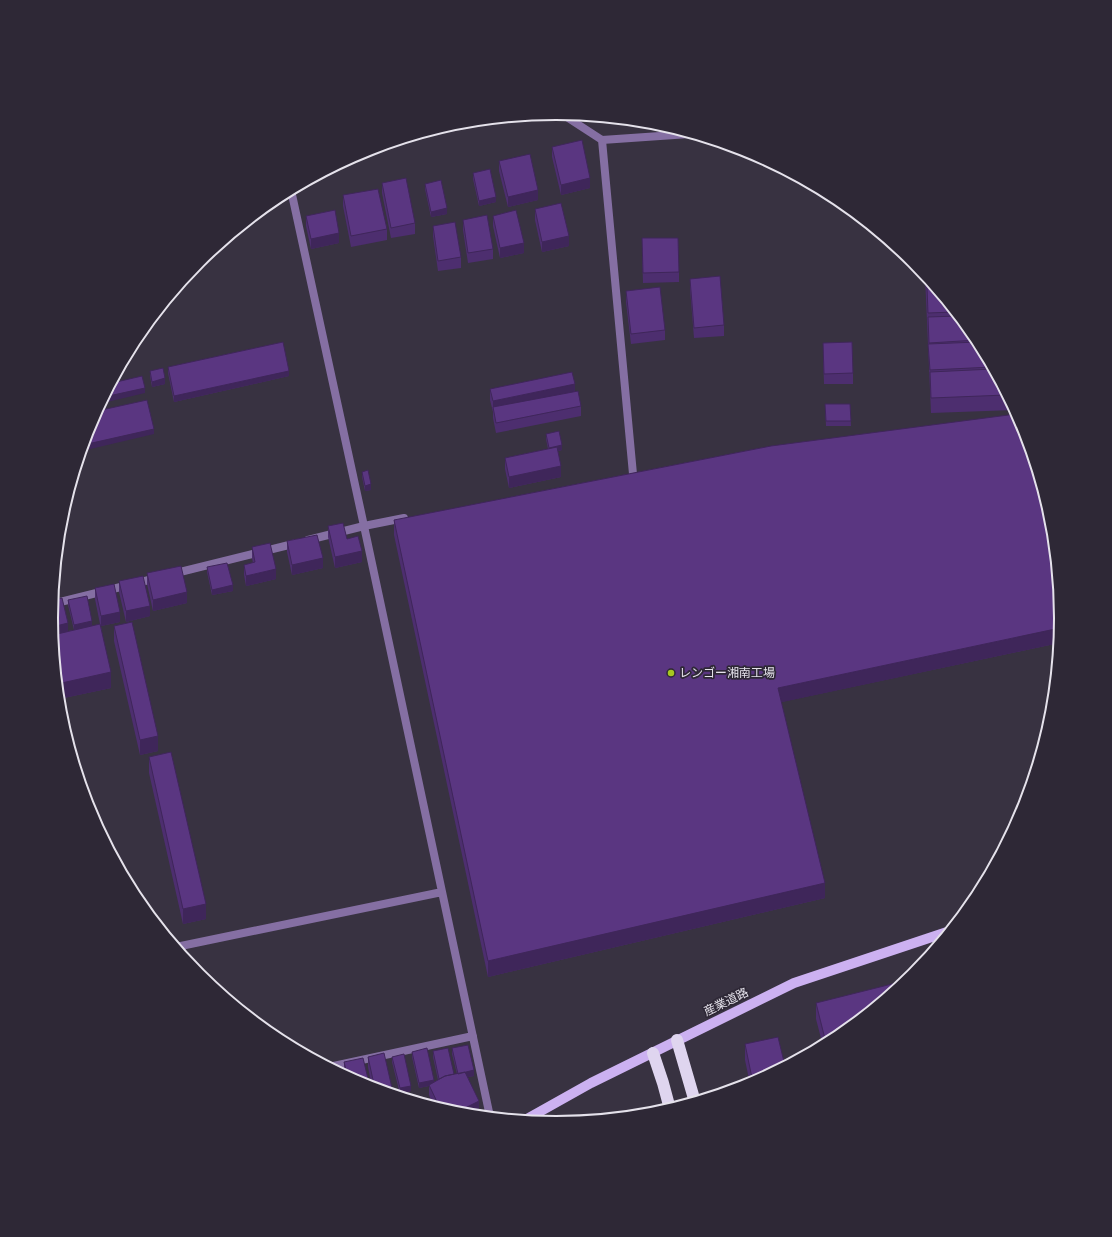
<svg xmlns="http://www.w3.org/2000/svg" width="1112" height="1237" font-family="'Open Sans','Noto Sans JP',sans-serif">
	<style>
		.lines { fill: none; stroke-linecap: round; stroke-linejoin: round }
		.street { stroke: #856fa3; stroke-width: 8 }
		.primary { stroke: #ccb1f1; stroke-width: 10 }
		.highway { stroke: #dfd5ef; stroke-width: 12 }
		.wall { fill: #4d2e6f }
		.shaded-wall { fill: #3f265a }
		.building { fill: #5a3681; stroke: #3f265a }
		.poi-dot { fill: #a7c820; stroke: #2e2836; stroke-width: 1.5 }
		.labels { text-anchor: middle; stroke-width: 3.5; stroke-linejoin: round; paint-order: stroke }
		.poi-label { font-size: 12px; fill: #e5e2eb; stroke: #2e2836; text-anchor: start }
		.street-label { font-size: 12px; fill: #e5e2eb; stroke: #2e2836 }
		.rim { fill: none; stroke: #e5e2eb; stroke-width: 2 }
	</style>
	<rect width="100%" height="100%" fill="#383241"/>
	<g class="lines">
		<!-- street -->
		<path class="street" d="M562 114 602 140 689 134
			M602 140 633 474
			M291 190 364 526 489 1112 493 1117
			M308 540 364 526 404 518
			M172 574 297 543
			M52 604 157 578
			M176 947 442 892
			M329 1067 473 1036"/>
		<!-- primary -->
		<path class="primary" d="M525 1120 591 1083 794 983 950 931"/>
		<!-- highway -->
		<path class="highway" d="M677 1040 695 1102
			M653 1053 663 1083 670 1109"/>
	</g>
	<!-- wall -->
	<path class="wall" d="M552 147 590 188 561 195 552 157Z
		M499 161 538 200 508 207 499 171Z
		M473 173 496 202 479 206 473 179Z
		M382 183 415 223V234L391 238 382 193Z
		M425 184 447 214 431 217 425 189Z
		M343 195 387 229V240L351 247 343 206Z
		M535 209 569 246 542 252 535 220Z
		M306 216 339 243 311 249 306 226Z
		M493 216 524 253 500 258 493 226Z
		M463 220 493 249V259L468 263 463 230Z
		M433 226 461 257V268L438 271 433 236Z
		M642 249 679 272V282L643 283Z
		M925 276 976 338 1014 410 931 413Z
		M690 279 724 325V336L694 338 690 289Z
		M626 291 665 330V340L631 344 626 302Z
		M823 353 853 373V384H824Z
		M168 367 289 376 174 402 168 373Z
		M150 371 165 384 152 387 150 376Z
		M490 389 575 391 581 406V416L496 433 493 418V412L490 400Z
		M825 404H850L851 426H826Z
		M546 434 562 450 558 451 561 477 509 488 505 469V458L548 449 546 439Z
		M362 472 371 490 365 491 362 477Z
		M394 520 1059 643 781 702 825 898 488 977 394 535Z
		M328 526 347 539 362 562 335 568 328 537Z
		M287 541 323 568 292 575 287 552Z
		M252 547 276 579 246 586 244 575V565L253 563 252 558Z
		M207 567 233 591 212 595 207 572Z
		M147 573 187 603 153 611 147 584Z
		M119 581 150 616 126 622 119 592Z
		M95 588 120 622 101 626 111 688 59 699 51 618 68 631 74 630 68 605V600L92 626 100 624 95 599Z
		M114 626 158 751 140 755 114 641Z
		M149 757 206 919 183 924 149 773Z
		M816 1003 836 1039 823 1046 816 1019Z
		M745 1044 785 1066 750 1084 745 1060Z
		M452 1048 474 1076 468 1077 479 1111 471 1115 457 1114 434 1107 429 1095V1086L419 1088 412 1057V1052L434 1082 438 1080 433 1057V1051L454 1074H457L452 1054Z
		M368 1057 392 1094 372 1088 368 1067Z
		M392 1057 411 1091 400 1094 392 1062Z
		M344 1062 363 1085 345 1076 344 1072Z"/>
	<!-- shaded-wall -->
	<path class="shaded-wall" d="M590 178V188L561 195V185Z
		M538 190V200L508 207V197Z
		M496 197V202L479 206V201Z
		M447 208V214L431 217V212Z
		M339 233V243L311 249V239Z
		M569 236V246L542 252V242Z
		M524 243V253L500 258V248Z
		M289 371V376L174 402V396Z
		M165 378V384L152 387V382Z
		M575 384V394L493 407V412V401Z
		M145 388V393L103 403V400L104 397Z
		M154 429V434L82 451 83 445Z
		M562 445V450L549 453V448Z
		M561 466V477L509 488V477Z
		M371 484V490L365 491V486Z
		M362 551V562L335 568V557Z
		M323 558V568L292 575V565Z
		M276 569V579L246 586V576Z
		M233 585V591L212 595V590Z
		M187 592V603L153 611V600Z
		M150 606V616L126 622V611Z
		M120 612V622L101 626V616Z
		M92 621V626L74 630V625Z
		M68 623V633L53 637 52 627Z
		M1060 628 1059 643 778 703V688Z
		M111 672V688L59 699 57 684Z
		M158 736V751L140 755V740Z
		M825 883V898L488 977V961Z
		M206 904V919L183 924V909Z
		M840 1036 836 1039 825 1045V1039Z
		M474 1070V1076L458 1079V1074Z
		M434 1080V1085H429V1086L419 1088V1083Z
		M411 1086V1091L400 1094V1088Z
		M392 1088V1094L381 1091Z
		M479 1101V1111L471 1115 455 1113Z"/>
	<!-- building -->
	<path class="building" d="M582 140 590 178 561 185 552 147Z
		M530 154 538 190 508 197 499 161Z
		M490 169 496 197 479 201 473 173Z
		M406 178 415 223 391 228 382 183Z
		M441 180 447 208 431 212 425 184Z
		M378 189 387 229 351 236 343 195Z
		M561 203 569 236 542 242 535 209Z
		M335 210 339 233 311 239 306 216Z
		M516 210 524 243 500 248 493 216Z
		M487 215 493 249 468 253 463 220Z
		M455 222 461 257 438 261 433 226Z
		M642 238H678L679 272 643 273Z
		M720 276 724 325 694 328 690 279Z
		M926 277 932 285H927Z
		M660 287 665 330 631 334 626 291Z
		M927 287H934L954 312 928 313Z
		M958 316 977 340 929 343 928 317Z
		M283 342 289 371 174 396 168 367Z
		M852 342 853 373 824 374 823 343Z
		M978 342 992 367 930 370 928 344Z
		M163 368 165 378 152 382 150 371Z
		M993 369 1006 395 931 398 930 372Z
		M572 372 575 384 493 401 490 389Z
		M142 376 145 388 104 397 112 383Z
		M578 391 581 406 496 423 493 407Z
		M147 400 154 429 83 445 90 425 97 411Z
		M825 404H850L851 421H826Z
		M1016 414 1023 425 1051 520 1061 619 1060 628 778 688 825 883 488 961 394 520 771 446Z
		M559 431 562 445 549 448 546 434Z
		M557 447 561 466 509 477 505 458Z
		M368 470 371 484 365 486 362 472Z
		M343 523 347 539 358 536 362 551 335 557 328 526Z
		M317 535 323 558 292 565 287 541Z
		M270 543 276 569 246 576 244 565 255 562 252 547Z
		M227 563 233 585 212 590 207 567Z
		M181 566 187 592 153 600 147 573Z
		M143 576 150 606 126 611 119 581Z
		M114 584 120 612 101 616 95 588Z
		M87 596 92 621 74 625 68 600Z
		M62 598 68 623 52 627 51 618 53 600Z
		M132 622 158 736 140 740 114 626Z
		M100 624 111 672 57 684 53 635Z
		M171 752 206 904 183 909 149 757Z
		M908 980 840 1036 825 1039 816 1003Z
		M778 1037 785 1066 753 1083 745 1044Z
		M468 1045 474 1070 458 1074 452 1048Z
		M427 1048 434 1080 419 1083 412 1052Z
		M448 1048 454 1074 445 1076 439 1079 433 1051Z
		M384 1053 392 1088 381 1091 375 1089 368 1057Z
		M404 1054 411 1086 400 1088 392 1057Z
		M363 1058 370 1087 363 1085 348 1077 344 1062Z
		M465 1072 479 1101 455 1113 440 1108 429 1085 445 1076Z"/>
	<!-- markers -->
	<circle class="poi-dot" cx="671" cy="673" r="4"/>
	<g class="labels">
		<!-- poi labels -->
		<g class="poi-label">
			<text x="679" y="677">レンゴー湘南工場</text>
		</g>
		<!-- street labels -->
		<g class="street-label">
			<text transform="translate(726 1002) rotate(-26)" y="4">産業道路</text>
		</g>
	</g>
	<!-- crop -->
	<path d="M0 0H1112V1237H0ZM58 618a498 498 0 1 1 996 0a498 498 0 1 1-996 0Z" fill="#2e2836" fill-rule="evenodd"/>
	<path class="rim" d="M58 618a498 498 0 1 1 996 0a498 498 0 1 1-996 0Z"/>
</svg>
